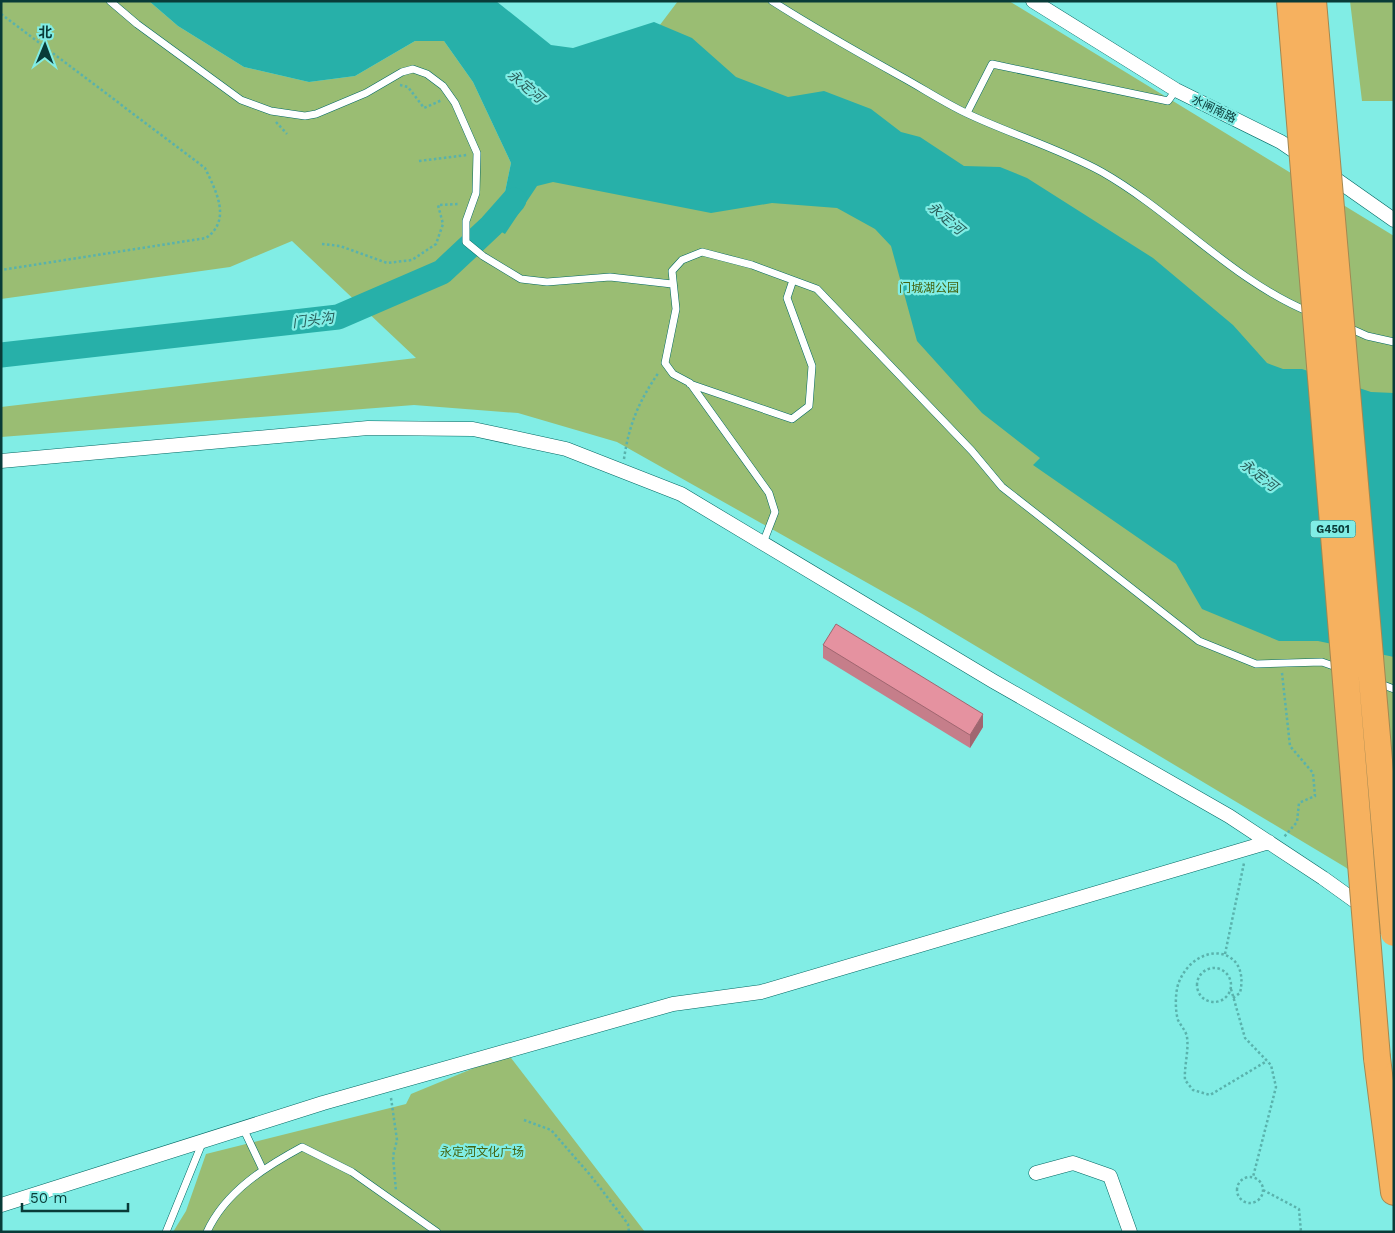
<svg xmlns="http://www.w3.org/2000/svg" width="1395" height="1233" font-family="'Work Sans','Noto Sans SC',sans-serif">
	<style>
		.green { fill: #9abd73 }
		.water { fill: #27b0a9 }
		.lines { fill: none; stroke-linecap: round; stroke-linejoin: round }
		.river { stroke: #27b0a9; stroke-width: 25 }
		.lane-casing { stroke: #006863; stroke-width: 8 }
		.street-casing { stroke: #006863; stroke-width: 15 }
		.highway-casing { stroke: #a38851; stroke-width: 28 }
		.path { stroke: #59b2ac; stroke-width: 2.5; stroke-dasharray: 2.5 2.5; stroke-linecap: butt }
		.lane { stroke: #fff; stroke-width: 7 }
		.street { stroke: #fff; stroke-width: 14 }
		.highway { stroke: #f6b15f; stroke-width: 26 }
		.highway-bridge-casing { stroke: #a38851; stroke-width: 28; stroke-linecap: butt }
		.highway-bridge { stroke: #f6b15f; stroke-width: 26 }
		.wall { fill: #c57e8a }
		.shaded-wall { fill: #a06670 }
		.building { fill: #e592a0; stroke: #a06670 }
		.labels { text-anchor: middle; stroke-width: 4.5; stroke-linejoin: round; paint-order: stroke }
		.shield { fill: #81ede5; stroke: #2d706c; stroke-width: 1 }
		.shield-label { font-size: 11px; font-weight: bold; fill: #093b38 }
		.street-label { font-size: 12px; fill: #093b38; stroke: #81ede5 }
		.park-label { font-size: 12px; fill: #43630f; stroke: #81ede5 }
		.water-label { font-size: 14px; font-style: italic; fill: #2a5f5b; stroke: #81ede5 }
	</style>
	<rect width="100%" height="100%" fill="#81ede5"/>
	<!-- green -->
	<path class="green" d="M1 1H149L178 26 244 67 309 82 355 76 415 41H444L473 82 511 163 505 192 486 214 555 164 678 1H1009L1394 236V903L1345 867 919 612 617 442 518 413 414 405 1 437V407L416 358 292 241 230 267 1 299Z
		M1350 1H1394V101H1362Z
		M508 1054 645 1232H173L186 1211 206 1154 406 1104 411 1094Z"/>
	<!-- water -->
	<path class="water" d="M149 1H496L551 45 573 48 654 22 692 38 736 77 788 97 824 91 871 109 901 132 920 137 964 166 1000 167 1027 178 1153 258 1233 325 1267 363 1283 369H1302L1371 392 1394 393V657L1318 641H1279L1202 609 1176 564 1033 465 1040 458 982 413 917 341 891 246 875 229 837 208 772 203 711 213 553 182 537 186 505 234 491 226 484 217 505 192 511 163 473 82 444 41H415L355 76 309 82 244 67 178 26Z"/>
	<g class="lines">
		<!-- river -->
		<path class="river" d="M1 355 338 317 442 272 491 226 514 200"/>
		<!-- lane casing -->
		<g class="lane-casing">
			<path id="lane" d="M110 1 137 24 241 100 271 111 305 116 316 114 366 93 402 72 413 69 427 74 443 86 455 103 477 153 476 193 466 221V242L483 256 521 279 547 282 610 277 672 284
				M772 1C814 28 857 52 900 76 922 88 943 102 966 113 1010 134 1058 148 1102 172 1174 213 1232 280 1309 312
				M967 113 992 64 1168 101 1176 90
				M1347 327 1367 336 1394 342
				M690 384 792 419 809 406 812 366 787 298 793 280
				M763 543 775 512 769 493 690 383 673 374 665 363 676 309 672 271 682 260 702 252 752 265 817 289 972 451 1002 487 1199 641 1256 664 1322 662 1339 668
				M1378 683 1394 689
				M243 1128 262 1168
				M166 1232 203 1141
				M207 1232C225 1192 265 1167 302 1147L352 1172 437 1232"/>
		</g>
		<!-- street casing -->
		<g class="street-casing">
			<path id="street" d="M1033 1 1176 90 1281 142 1303 157
				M1327 173 1394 220
				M1 461 368 428 473 429 566 449 681 494 993 681 1229 816 1323 878 1394 929
				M1036 1173 1073 1163 1110 1176 1130 1232
				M1 1205 323 1103 673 1004 761 992 1269 842"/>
		</g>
		<!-- highway casing -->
		<g class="highway-casing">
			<path id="highway" d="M1377 1058 1394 1192"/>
		</g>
		<!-- path -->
		<path class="path" d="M1 14 205 168C216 191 232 220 206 238L1 270
			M400 85 408 87 424 108 442 100
			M276 122 287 134
			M419 161 467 155
			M322 244 340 246 387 263 412 260 436 244 443 224 438 205 460 204
			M624 459C629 424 639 401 659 372
			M1282 673 1290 746 1313 773 1315 796 1299 803 1297 822 1284 837
			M1225 954 1244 863
			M1197 985a17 17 0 1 1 34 0a17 17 0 1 1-34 0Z
			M1231 989 1245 1038 1271 1065 1276 1087 1253 1177
			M1233 998 1240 993C1251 945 1196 940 1179 982 1175 991 1175 1011 1178 1020 1181 1026 1186 1031 1187 1037 1189 1051 1184 1066 1185 1080L1193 1090 1210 1095 1267 1061
			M391 1098 397 1140 393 1156 396 1191
			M524 1120 551 1130 591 1176 628 1224 629 1232
			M1237 1190a13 13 0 1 1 26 0a13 13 0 1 1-26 0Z
			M1263 1190 1299 1209 1301 1232"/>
		<!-- lane -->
		<use href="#lane" class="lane"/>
		<!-- street -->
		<use href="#street" class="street"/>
		<!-- highway -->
		<use href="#highway" class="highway"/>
		<!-- highway-bridge casing -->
		<g class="highway-bridge-casing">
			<path id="highway-bridge" d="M1290 1 1377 1058
				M1313 1 1394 933"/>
		</g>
		<!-- highway-bridge -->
		<use href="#highway-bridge" class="highway-bridge"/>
	</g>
	<!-- wall -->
	<path class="wall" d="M823 645 983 727 970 748 823 658Z"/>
	<!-- shaded-wall -->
	<path class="shaded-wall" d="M983 714V727L970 748V735Z"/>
	<!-- building -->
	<path class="building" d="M836 624 983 714 970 735 823 645Z"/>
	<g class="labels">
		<!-- shield labels -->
		<rect class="shield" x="1310.5" y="520.5" width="45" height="17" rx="4"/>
		<g class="shield-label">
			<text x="1333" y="533">G4501</text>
		</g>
		<!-- street labels -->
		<g class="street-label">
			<text transform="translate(1214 109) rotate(26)" y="4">水闸南路</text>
		</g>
		<!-- park labels -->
		<g class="park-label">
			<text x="929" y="292">门城湖公园</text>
			<text x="482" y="1156">永定河文化广场</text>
		</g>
		<!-- water labels -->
		<g class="water-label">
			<text transform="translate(526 86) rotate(41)" y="5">永定河</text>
			<text transform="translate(946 218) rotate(40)" y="5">永定河</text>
			<text transform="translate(313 320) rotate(-7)" y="5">门头沟</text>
			<text transform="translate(1259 475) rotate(38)" y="5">永定河</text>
		</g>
	</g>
	<!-- border -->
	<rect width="1395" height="1233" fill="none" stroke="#093b38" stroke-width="5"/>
	<!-- north arrow -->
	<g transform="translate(45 45) rotate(1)" stroke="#81ede5" stroke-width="4" paint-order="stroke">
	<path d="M0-4L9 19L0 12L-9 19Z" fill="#093b38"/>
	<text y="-8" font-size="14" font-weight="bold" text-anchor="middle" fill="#093b38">北</text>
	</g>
	<!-- scale -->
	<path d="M22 1203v8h106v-8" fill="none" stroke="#093b38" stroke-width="2.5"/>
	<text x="30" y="1203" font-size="15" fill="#093b38" stroke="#81ede5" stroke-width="4" paint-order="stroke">50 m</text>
</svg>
